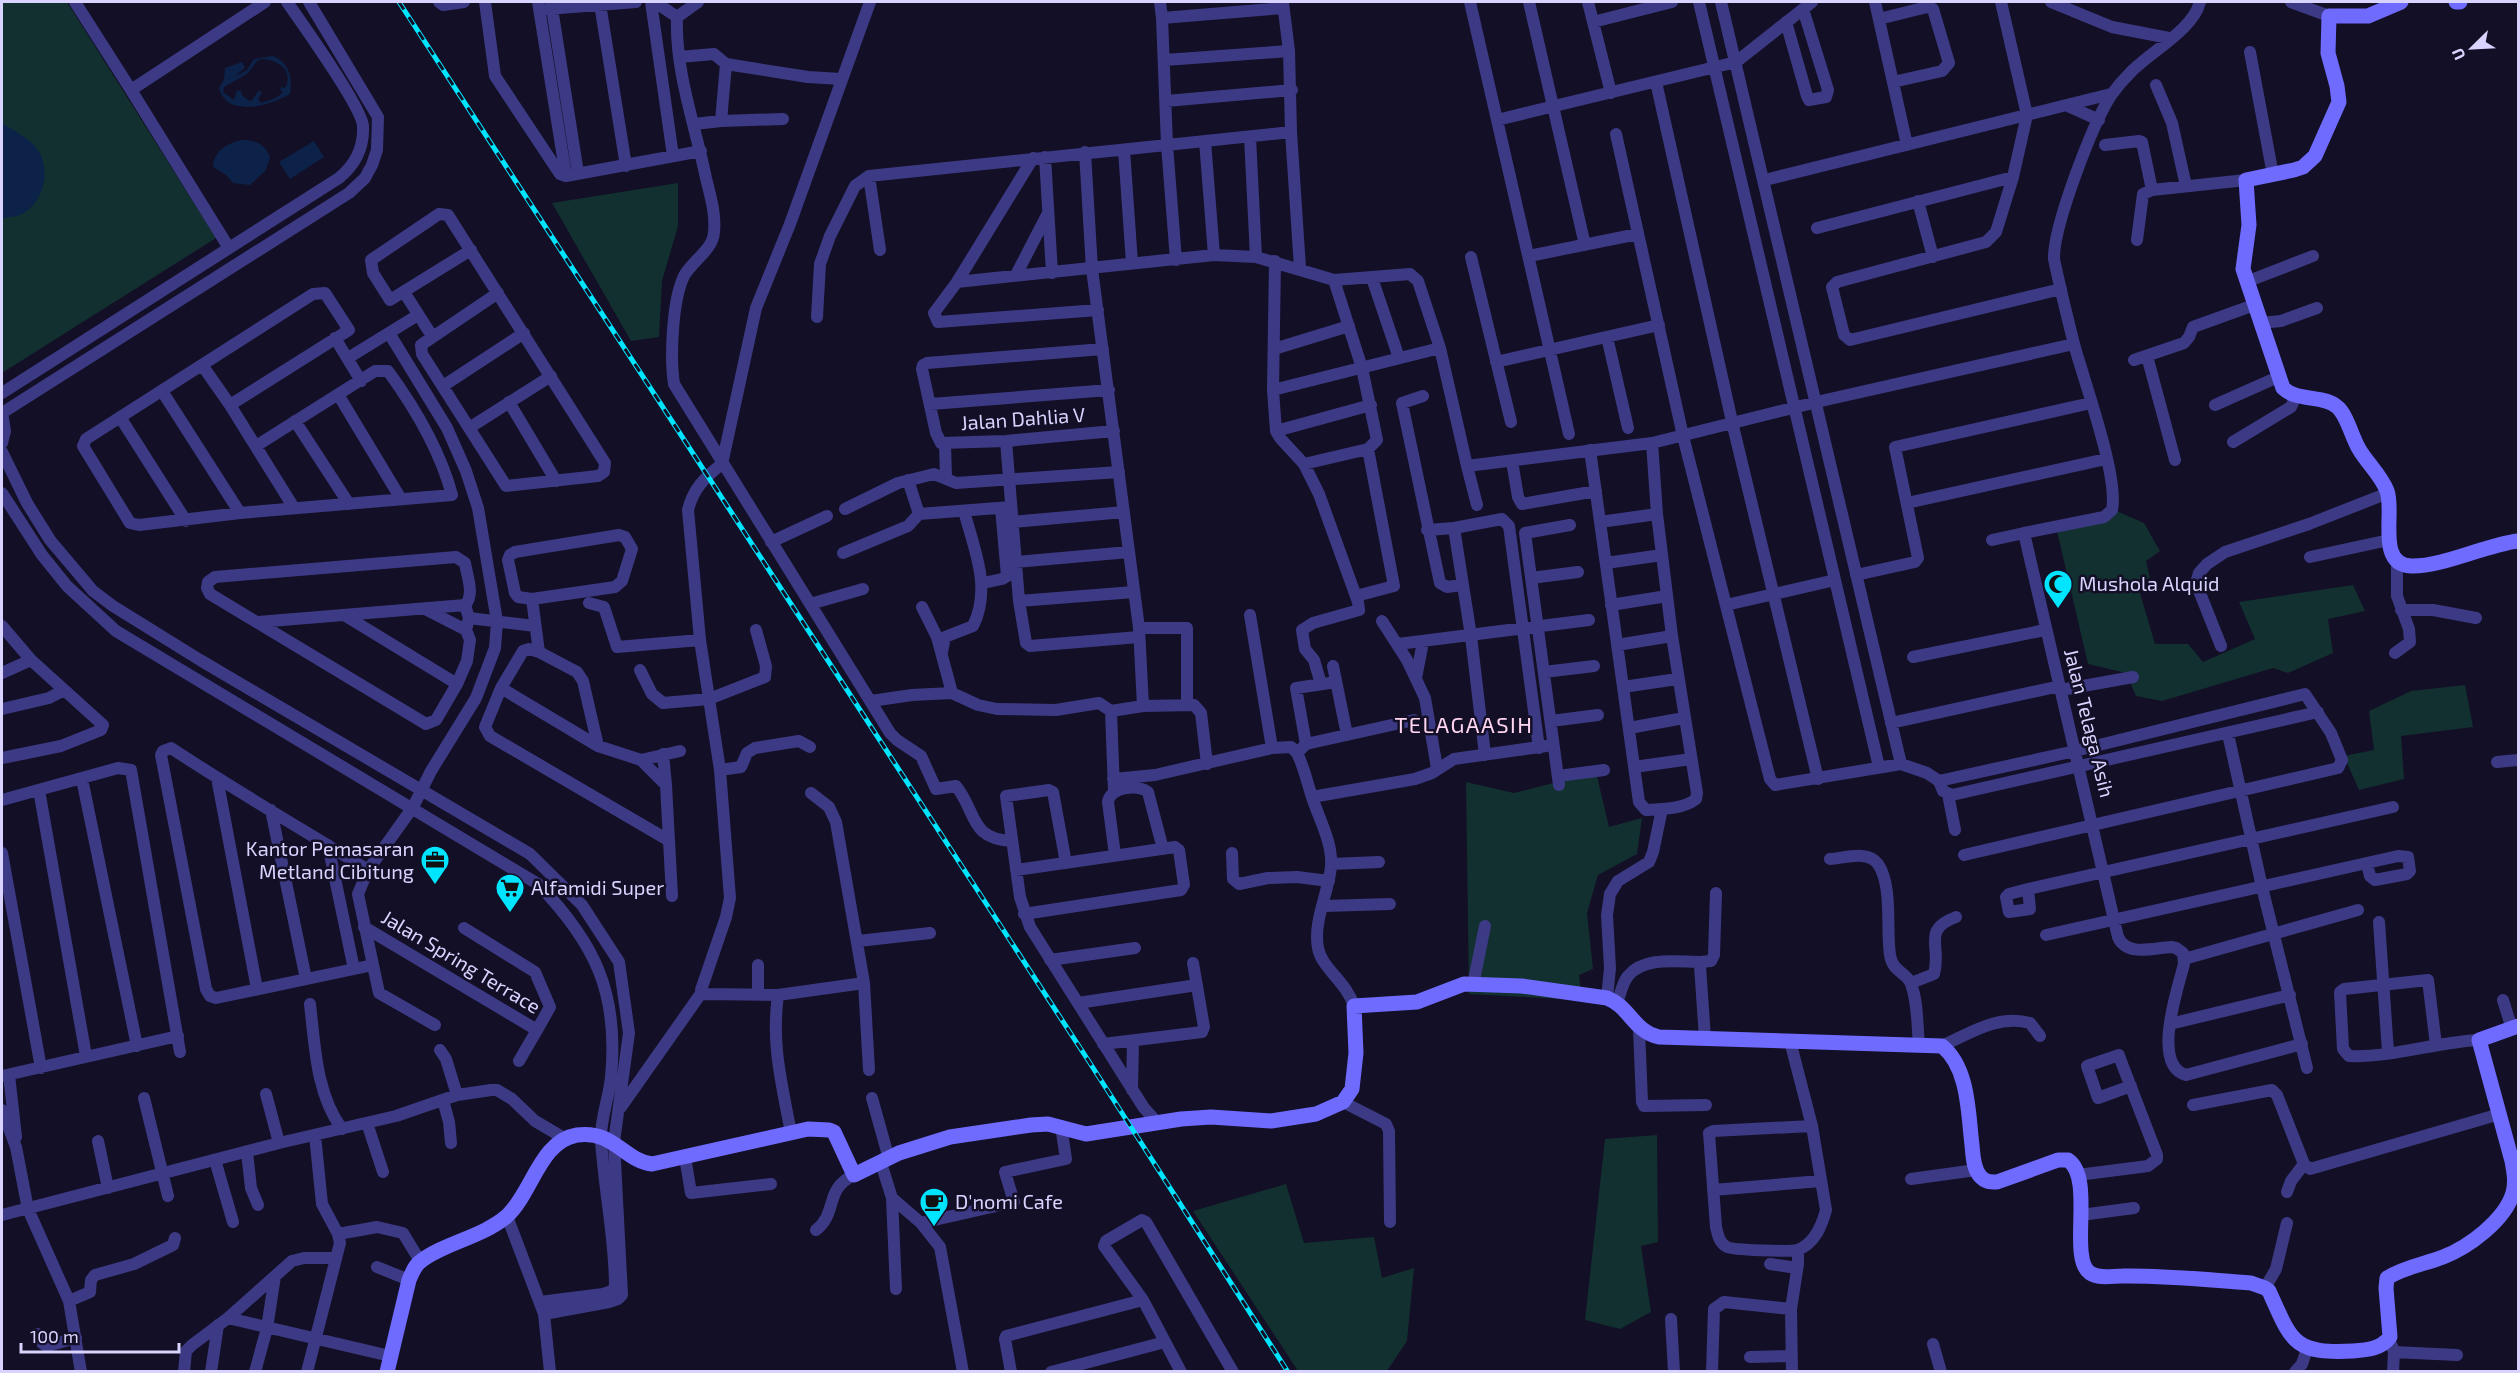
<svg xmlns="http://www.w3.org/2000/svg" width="2520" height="1373" font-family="'Exo 2',sans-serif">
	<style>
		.green { fill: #12302f }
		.water { fill: #0c2248; fill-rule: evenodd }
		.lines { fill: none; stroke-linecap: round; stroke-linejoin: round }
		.street { stroke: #3d3a85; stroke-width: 12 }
		.secondary { stroke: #6f6bff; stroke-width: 15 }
		.rail-casing { stroke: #00e5ff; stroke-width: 5 }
		.rail { stroke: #130f26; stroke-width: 3; stroke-dasharray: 9; stroke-linecap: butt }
		.labels { text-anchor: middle; stroke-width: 5; stroke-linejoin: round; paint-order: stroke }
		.street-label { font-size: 20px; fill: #d9d4ff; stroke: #130f26 }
		.poi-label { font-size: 20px; fill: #d9d4ff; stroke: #130f26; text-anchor: start }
		.quarter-label { font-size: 22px; letter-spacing: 1.5px; fill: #ffd6f0; stroke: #130f26 }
	</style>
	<rect width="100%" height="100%" fill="#130f26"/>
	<!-- green -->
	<path class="green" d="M2 2H67L216 238 2 373Z
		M678 183V226L662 281 659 337 631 341 552 203Z
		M2112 509 2144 523 2160 551 2146 561 2150 578 2137 583 2155 644H2188L2203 662 2255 639 2239 602 2353 585 2365 611 2328 619 2333 653 2288 673 2273 668 2162 701 2136 696 2126 673 2088 664 2057 531Z
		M2465 685 2473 727 2401 736 2404 779 2359 790 2344 756 2374 750 2369 711 2411 691Z
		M1596 772 1609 827 1642 818 1637 854 1598 875 1587 913 1593 969 1579 975 1582 1000 1469 994 1466 782 1514 793Z
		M1657 1135 1658 1242 1641 1246 1651 1312 1620 1329 1585 1320 1605 1139Z
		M1286 1184 1304 1243 1374 1237 1382 1278 1414 1268 1407 1341 1387 1371H1298L1193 1211Z"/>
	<!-- water -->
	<path class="water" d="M273 56C289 63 293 77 290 94 272 105 227 119 219 88L224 79 225 68 242 62 245 68 234 77 247 70 254 59ZM262 59C279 60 294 71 285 88L281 87 280 90 283 92 276 98 261 103 258 99 262 93 259 90 252 100 249 101 242 95 241 91 237 90 234 100 223 92 224 87 247 74 258 60Z
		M2 123C12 130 25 136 33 144 52 163 47 199 24 213 18 217 9 217 2 218Z
		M242 140C255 140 265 144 270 157L266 170 250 185 233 183 226 175 213 167C214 151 227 143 242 140Z
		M314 141 324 157 290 179 279 162Z"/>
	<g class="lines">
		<!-- street -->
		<path class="street" d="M75 2 131 90
			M439 2 443 5 464 2
			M485 2 495 76 560 174 566 176 701 151
			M538 2 566 176
			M551 2 578 173
			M651 2 673 156
			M655 2 677 17C675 72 695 124 706 178 710 195 716 214 714 232 713 250 692 261 684 276 672 301 670 358 674 384L890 733 897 740 921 756 936 789 956 786C977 812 969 839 1012 841
			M1160 2 1162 18
			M1470 2 1569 434
			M1529 2 1585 245
			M1588 2 1611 93
			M1699 2 1879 767
			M1721 2 1901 764
			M1875 2 1907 145
			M2001 2 2027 115 2013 177 1996 232 1986 242 1837 282 1832 287 1844 335 1850 340 2061 289
			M2051 2 2112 27 2169 38
			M2200 2C2193 30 2150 52 2130 73 2124 79 2117 87 2112 94 2093 122 2053 227 2054 259 2060 288 2067 316 2074 344 2084 381 2119 477 2112 510L2104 517 2024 533 2118 937C2127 957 2153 948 2171 947L2176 948 2183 953 2184 964C2178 988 2151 1065 2186 1075L2302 1044
			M2291 2 2329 16
			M1283 3 1289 51 1291 132 1300 268
			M600 4 626 166
			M547 9 636 2
			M677 17 698 2
			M1879 19 1927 7 1933 9 1949 63 1942 71 1893 82
			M1593 22 1672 2
			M1786 22 1807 96 1809 100 1826 97 1828 90 1803 9
			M2250 52 2273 175
			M679 57 714 54 726 64 808 77 841 79
			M1165 60 1289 51
			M1656 82 1733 426 1818 779
			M2156 85 2172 123 2186 186
			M1166 101 1292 90
			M2068 106 2099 120
			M1497 120 1736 62 1812 2
			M721 121 783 119
			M694 124 721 121 726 64
			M1616 134 1683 436 1770 779 1775 785 1901 764 1927 773 1939 781 1943 791 1952 795 2318 712
			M1250 137 1256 257
			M1205 141 1214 255
			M2105 145 2139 141 2142 142 2152 190
			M1124 150 1132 263
			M1085 152 1092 269 1139 628 1143 706
			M1045 157 1052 273
			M1033 158 957 282 934 313 938 322 1098 310
			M869 176 880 250
			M1765 180 2111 94
			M1918 201 1933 257
			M1817 228 2013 177
			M2137 240 2143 194 2152 190 2246 180
			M229 248 131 90 265 2
			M471 250 390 300 373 273 371 260 439 214 448 215 605 463 604 472 598 476 506 486 422 354 421 345 498 293
			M1529 256 1638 234
			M1471 257 1511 422
			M1176 260 1167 145 1162 18 1283 8
			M1275 261 1273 390 1276 431 1280 438 1304 464 1319 494 1358 602 1359 610 1313 623 1302 630 1305 649 1314 660 1321 684
			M1016 275 1047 215
			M1372 278 1399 358
			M957 282 1214 255 1256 257 1334 280 1410 274 1418 281 1440 348 1467 466 1652 443 1821 401 2074 344
			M2246 282 2313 256
			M404 292 432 336
			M817 317 820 264 830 236 855 186 869 176 1291 132
			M2260 323 2281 321 2317 308
			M1607 337 1628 428
			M335 338 361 381
			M1103 349 927 363 923 365 922 369 936 433 941 443 1006 441 1114 431
			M1274 349 1349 326
			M2147 356 2175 460
			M348 358 418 315
			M2134 360 2184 343 2189 337 2193 327 2254 305
			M1496 362 1659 325
			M202 365 230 405 294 508
			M443 386 524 333
			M1273 390 1440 348
			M162 391 240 513
			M2 393 339 178C355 165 364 148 363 126 362 107 301 22 287 2
			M339 396 401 499
			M1423 396 1402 403 1440 583 1447 587 1462 585
			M509 402 556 481
			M931 404 1109 390
			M230 405 349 330 325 293 313 294 86 439 83 446 130 523 139 525 240 513 452 495C440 450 415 408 388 371H375L256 446
			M2215 405 2278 377
			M2 412 5 431 2 443
			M2 413 349 193 365 178 372 165 377 150 378 117 309 2
			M120 417 186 521
			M295 421 349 504
			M469 428 551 376
			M1276 431 1371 405
			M1006 441 1019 601 1026 643 1030 646 1139 637
			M2233 442 2291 407 2296 396
			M945 444 946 477
			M1590 450 1639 802 1646 810C1662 809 1684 809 1696 799L1697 793 1672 636 1657 514 1652 443
			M2 452 27 503 50 540 93 591 113 606 200 660 530 854 582 905 619 962 629 1033 614 1142 622 1295 618 1299 609 1302 544 1314
			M1512 461 1518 497 1522 504 1596 491
			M1304 464 1368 449 1377 440 1362 368 1334 280
			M1467 466 1477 505
			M908 480 919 514 1011 507
			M2 493 42 555 67 586 116 631 538 884C595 943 619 993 611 1077 609 1098 600 1120 601 1140 604 1189 615 1238 615 1286L612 1291 603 1294 540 1302
			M1907 503 2106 459
			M845 509 898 483 934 474 956 483 1119 472
			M1012 522 1124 512
			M1600 522 1657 514
			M1427 530 1454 528
			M619 535 625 537 632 549 622 581 615 587 532 599 518 597 515 593 508 560 510 555 515 552Z
			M1992 540 2024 533
			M771 542 827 516
			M843 553 908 526 919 514
			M2310 557 2389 540
			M1015 562 1129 552
			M1606 563 1662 555
			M1856 575 1915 562 1918 558 1895 447 2091 403
			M1531 578 1578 572
			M983 583 1002 579 1007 576 1001 508
			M1356 596 1394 586 1368 449
			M532 599 539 652 577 672 583 681 598 746 641 760 666 785 672 896
			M1019 601 1134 592
			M589 603 604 607 617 647 700 640
			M810 604 863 589
			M1611 605 1667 596
			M1726 605 1835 580
			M922 607 937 637 952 693
			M425 609 466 630
			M2401 610H2433L2476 618
			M344 615 457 684 467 661 470 640 466 630 469 618 465 605
			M1250 615 1272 748
			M469 618 535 626
			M1382 621 1407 660 1425 698 1437 768
			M258 622 465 605C475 595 467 576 465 563L456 557 215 577 208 582 207 588 210 594 426 724 436 720 457 684
			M2 626 31 660 103 725 101 730 61 746 2 758
			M1139 628H1187V704
			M1398 644 1589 620
			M1617 645 1672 636
			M2221 646 2196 583 2199 573 2207 564 2225 552 2309 524 2388 493
			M539 652 529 649 523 651 501 688 485 727 490 736 668 840
			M942 652 945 637 973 626C992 588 974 549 964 511
			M2395 653 2410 642 2409 629 2397 596V561
			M1913 657 2045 630
			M1333 666 1347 735
			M640 670 652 694 663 703 709 699 765 677 766 666 756 630
			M1544 672 1594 666
			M2 673 31 660
			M1416 678 1423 642
			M1623 687 1677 679
			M501 688 598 746
			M2061 690 2133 677
			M871 701 912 695 952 693 978 705 997 709 1056 710 1099 703 1111 711 1114 791
			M2 709 49 698 64 690
			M1111 711 1143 706 1194 705 1201 713 1207 764
			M1551 721 1598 715
			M1891 723 2060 686
			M1629 728 1684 718
			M2228 734 2262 887 2307 1068
			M1306 744 1296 688 1336 682
			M1297 753 1306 744 1414 720
			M663 754 666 785
			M1485 755 1471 636 1454 528 1502 519 1509 526 1539 748
			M641 760 680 751
			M2497 762 2518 760
			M1634 767 1691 759
			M720 770 741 767 747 753 755 748 799 741 810 747
			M1558 776 1604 770
			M217 778 257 989
			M82 779 137 1046
			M1113 779 1155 775 1272 748 1291 747 1297 753C1304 767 1307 782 1312 797 1319 819 1333 843 1331 867 1328 894 1313 922 1318 948 1322 969 1346 981 1354 1006
			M1939 781 2075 751 2305 694 2331 733 2342 760 2338 768 1964 855
			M1559 785 1525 533 1570 525
			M39 790 86 1056
			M811 793 829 807 836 822 864 983 778 995 703 994 701 990 726 917 730 898 720 770 700 640 688 510C693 489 705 477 722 464L756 308 790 224 870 2
			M1948 794 1955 830
			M1312 797 1415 779 1432 773 1454 759 1546 746
			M2 800 118 768 131 770 180 1052
			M271 810 306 979
			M328 845 354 969 216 998 210 996 206 989 161 755 163 751 171 748C236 791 302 829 368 870
			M2 853 41 1068
			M1232 853 1233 879 1239 884 1268 878 1297 877 1329 881
			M1115 855 1108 802C1110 787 1137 784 1148 792L1163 849
			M1830 859C1845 858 1868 850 1878 864 1893 886 1886 930 1890 955 1893 973 1907 972 1911 984 1918 1002 1917 1025 1919 1044
			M1066 863 1053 792 1049 790 1006 796 1020 897 1030 927 1144 1108 1157 1122
			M1331 864 1379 862
			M1016 870 1175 847 1179 850 1184 885 1181 890 1024 914
			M2028 889 2030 909 2009 912 2006 897 2009 894 2028 889 2393 807
			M1324 906 1390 904
			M2379 922 2388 1052
			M364 927 537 1030 550 1007 535 972 464 928
			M2046 935 2398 856 2408 857 2410 871 2407 874 2375 880 2370 876 2367 864
			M858 941 930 933
			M2184 959 2358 910
			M1050 960 1135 948
			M373 965 379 993 435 1025
			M354 969 373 965 358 894 368 870 413 807 431 771 476 698 495 648 497 621 478 508 466 471 447 428 389 333
			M864 983 869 1070
			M1911 983 1934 974C1942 946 1921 930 1956 917
			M1473 985 1485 926
			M758 994V965
			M778 995C771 1045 782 1084 791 1133
			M1607 998 1610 968 1607 915 1610 894 1618 881 1649 862 1653 852 1662 809
			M2503 1000 2512 1029
			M1617 1002C1621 994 1622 983 1628 976 1644 956 1678 962 1700 962
			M1078 1003 1197 985
			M310 1004C315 1046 316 1094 342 1129
			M2170 1024 2290 995
			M1639 1029 1642 1102 1644 1106 1706 1105
			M1705 1038 1700 966V962L1711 961 1714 955 1716 893
			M1790 1041 1812 1126 1826 1210C1822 1225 1815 1244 1797 1250 1790 1252 1733 1250 1727 1247 1719 1243 1718 1235 1716 1227L1709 1133 1713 1131 1812 1126
			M1103 1044 1202 1032 1204 1027 1193 963
			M2436 1045 2428 980 2344 989 2340 992 2343 1049 2349 1056C2392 1058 2436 1042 2479 1040
			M1942 1046C1970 1033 1999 1014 2030 1023L2040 1036
			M440 1050 446 1059 457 1095
			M519 1061 537 1030
			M9 1075 16 1137
			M2 1076 178 1036
			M1132 1090 1133 1041
			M266 1094 279 1143
			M144 1098 168 1196
			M872 1098 889 1159
			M443 1100 449 1122 451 1143
			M1343 1102 1386 1124 1389 1131 1390 1222
			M2193 1105 2272 1090 2277 1095 2304 1164 2310 1169 2500 1114
			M621 1107 702 992
			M2 1110 16 1147 28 1209 69 1301 81 1372
			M367 1123 383 1172
			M98 1141 108 1188
			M247 1152 251 1188 258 1205
			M685 1157 691 1193 771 1184
			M215 1160 233 1222
			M881 1163 892 1198 921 1223 940 1247 963 1372
			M2078 1175 2148 1166 2157 1159V1155L2119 1056V1055L2087 1066 2098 1098 2131 1086
			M1911 1179 1976 1170
			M1713 1190 1821 1181
			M2287 1192 2291 1181 2304 1164
			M892 1198 896 1289
			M2 1215 279 1143 396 1116 457 1095 491 1090H497L512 1099 535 1121 564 1138
			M2081 1215 2134 1208
			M507 1216 544 1314 550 1372
			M921 1223 1014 1202 1005 1172 1066 1159 1061 1126
			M816 1230C838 1213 824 1189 854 1175
			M338 1234 377 1227 403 1233 420 1261
			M1770 1264 1797 1268
			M377 1267 409 1280
			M2265 1288 2276 1269 2287 1223
			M69 1301 90 1292 91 1280 95 1275 134 1264 173 1245 175 1238
			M228 1318 390 1356
			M1671 1319 1674 1372
			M38 1334 42 1343 47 1346 76 1338
			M1933 1344 1941 1372
			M2392 1346 2394 1352 2393 1372
			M2394 1352 2457 1355
			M1750 1357 1792 1356
			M184 1372 186 1351 192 1345 228 1318 292 1261 304 1258H336
			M211 1372 218 1325
			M255 1372 267 1328 275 1276
			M307 1372 340 1243 338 1234 322 1204 315 1135
			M1011 1372 1005 1339 1006 1336 1143 1300
			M1051 1372 1165 1342
			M1181 1372 1143 1300 1104 1246 1106 1241 1142 1220 1146 1222 1233 1372
			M1712 1372 1714 1309 1724 1302 1791 1309
			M1792 1372 1791 1309 1798 1264V1250
			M2295 1372 2302 1364 2307 1349"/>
		<!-- secondary -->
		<path class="secondary" d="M2401 2 2368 16H2329L2328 53 2337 86 2339 102 2315 156 2303 167 2294 170 2246 180 2249 225 2243 269 2283 388C2298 403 2328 393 2341 411 2349 422 2352 437 2359 449 2367 463 2381 475 2387 491 2395 511 2376 565 2411 566 2442 567 2485 545 2518 541
			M2456 2H2460
			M387 1372 409 1280C412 1273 415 1265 421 1261 444 1243 483 1237 507 1216 532 1193 540 1141 577 1135 614 1130 623 1160 652 1164L808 1129 829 1130 834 1132 854 1175 899 1153 950 1137 1031 1125 1048 1124 1086 1134 1181 1119 1211 1117 1271 1121 1316 1114 1343 1102 1352 1089 1356 1053 1354 1006 1417 1002 1464 984 1522 986 1607 998C1630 1007 1633 1031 1659 1037L1942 1046C1969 1068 1968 1113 1972 1145 1973 1155 1973 1168 1980 1176 1985 1182 1990 1182 1997 1182L2058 1160H2068C2095 1178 2068 1258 2090 1273 2099 1279 2112 1276 2122 1276 2165 1275 2208 1280 2251 1283L2265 1288 2269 1291C2292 1342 2293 1354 2353 1351 2367 1350 2381 1349 2390 1337L2386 1288 2387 1278C2404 1267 2425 1264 2443 1257 2469 1247 2505 1220 2513 1193 2516 1182 2514 1172 2512 1161L2479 1040 2518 1026"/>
		<!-- rail casing -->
		<g class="rail-casing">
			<path id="rail" d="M399 2 1088 1060 1288 1372"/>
		</g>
		<!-- rail -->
		<use href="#rail" class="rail"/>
	</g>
	<!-- icons -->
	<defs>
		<g id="mosque-pin" transform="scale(1.5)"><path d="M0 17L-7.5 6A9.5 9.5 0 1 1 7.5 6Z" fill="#00e5ff" stroke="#130f26"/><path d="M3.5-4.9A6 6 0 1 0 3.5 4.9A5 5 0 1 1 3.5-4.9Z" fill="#111"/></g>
		<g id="office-pin" transform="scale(1.5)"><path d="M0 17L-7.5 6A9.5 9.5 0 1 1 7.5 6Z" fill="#00e5ff" stroke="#130f26"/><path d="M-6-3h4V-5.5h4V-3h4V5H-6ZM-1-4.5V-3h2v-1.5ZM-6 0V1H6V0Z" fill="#111"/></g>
		<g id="supermarket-pin" transform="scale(1.5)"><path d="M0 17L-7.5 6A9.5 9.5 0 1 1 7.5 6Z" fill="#00e5ff" stroke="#130f26"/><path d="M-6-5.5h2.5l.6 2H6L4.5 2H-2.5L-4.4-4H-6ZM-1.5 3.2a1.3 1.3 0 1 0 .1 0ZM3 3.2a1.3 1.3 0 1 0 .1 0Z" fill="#111"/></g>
		<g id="cafe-pin" transform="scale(1.5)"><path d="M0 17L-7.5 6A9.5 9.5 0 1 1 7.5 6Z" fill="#00e5ff" stroke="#130f26"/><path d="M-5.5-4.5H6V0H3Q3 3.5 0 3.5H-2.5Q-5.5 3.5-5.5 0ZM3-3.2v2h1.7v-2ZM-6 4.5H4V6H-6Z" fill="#111"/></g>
	</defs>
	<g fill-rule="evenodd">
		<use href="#mosque-pin" x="2058" y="584"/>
		<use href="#office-pin" x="435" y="860"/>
		<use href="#supermarket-pin" x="510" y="888"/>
		<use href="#cafe-pin" x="934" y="1202"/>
	</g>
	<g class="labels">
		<!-- street labels -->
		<g class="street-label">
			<text transform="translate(1023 419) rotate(-4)" y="7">Jalan Dahlia V</text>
			<text transform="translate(2089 723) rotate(76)" y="7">Jalan Telaga Asih</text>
			<text transform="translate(461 962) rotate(31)" y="7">Jalan Spring Terrace</text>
		</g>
		<!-- poi labels -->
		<g class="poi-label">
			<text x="2079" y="591">Mushola Alquid</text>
			<text x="414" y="856" text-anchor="end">Kantor Pemasaran<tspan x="414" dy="23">Metland Cibitung</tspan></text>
			<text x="531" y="895">Alfamidi Super</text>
			<text x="955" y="1209">D'nomi Cafe</text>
		</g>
		<!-- quarter labels -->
		<g class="quarter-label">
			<text x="1464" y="733">TELAGAASIH</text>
		</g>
	</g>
	<!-- border -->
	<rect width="2520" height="1373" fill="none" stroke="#d9d4ff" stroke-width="6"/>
	<!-- north arrow -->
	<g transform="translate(2472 48) rotate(246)" stroke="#130f26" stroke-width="4.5" paint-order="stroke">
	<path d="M0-4.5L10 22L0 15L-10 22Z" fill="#d9d4ff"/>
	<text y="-9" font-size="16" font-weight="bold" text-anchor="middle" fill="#d9d4ff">U</text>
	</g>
	<!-- scale -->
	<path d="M21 1343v9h158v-9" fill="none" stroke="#d9d4ff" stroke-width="3"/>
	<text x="30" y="1343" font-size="18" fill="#d9d4ff" stroke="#130f26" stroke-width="4.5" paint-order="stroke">100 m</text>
</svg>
